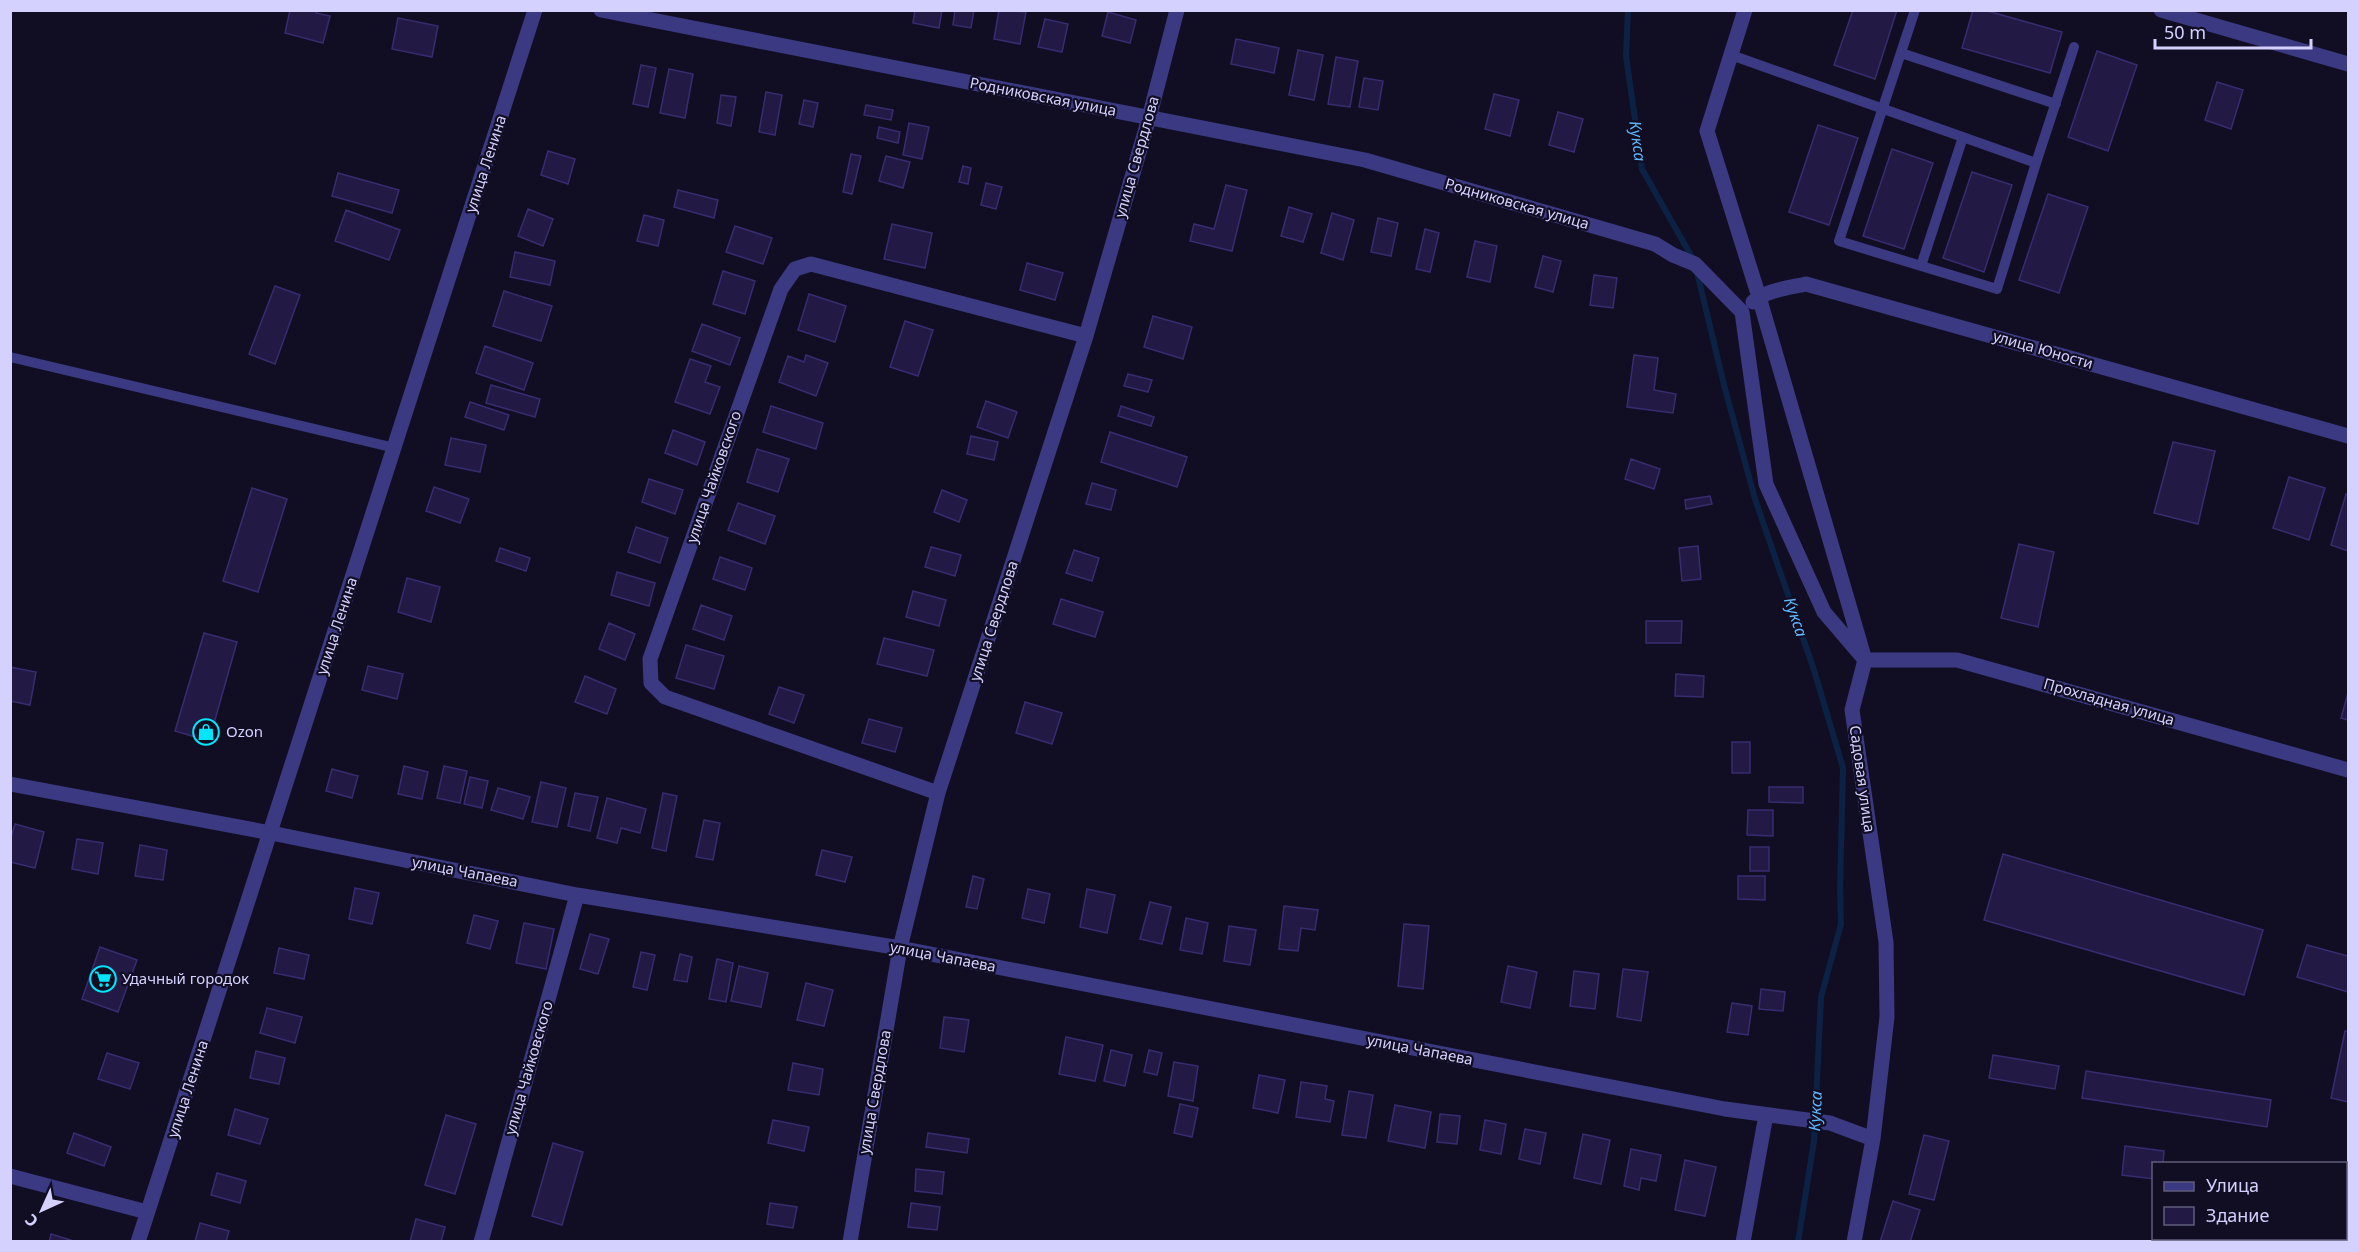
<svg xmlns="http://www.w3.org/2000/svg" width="2359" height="1252" font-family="'Noto Sans',sans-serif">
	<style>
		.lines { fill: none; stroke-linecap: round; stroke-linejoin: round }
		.stream { stroke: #0c2245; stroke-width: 6 }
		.building { fill: #221a44; stroke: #382c70; stroke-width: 1.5 }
		.service { stroke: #3b3982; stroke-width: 10 }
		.minor { stroke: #3b3982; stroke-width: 15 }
		.tertiary { stroke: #3b3982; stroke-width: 15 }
		.labels { text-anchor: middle; stroke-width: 4.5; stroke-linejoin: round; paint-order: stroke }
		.street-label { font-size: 15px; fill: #d5d1ff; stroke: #110e23 }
		.poi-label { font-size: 15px; fill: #d5d1ff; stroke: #110e23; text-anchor: start }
		.water-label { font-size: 16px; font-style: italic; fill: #5fb8ff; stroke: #110e23 }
	</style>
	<rect width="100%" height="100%" fill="#110e23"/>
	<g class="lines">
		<!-- stream -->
		<path class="stream" d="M1628 10 1626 56 1642 169 1693 259
			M1697 272 1724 385 1755 499 1814 670 1843 768 1840 889 1841 924 1821 997 1814 1141 1798 1242"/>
	</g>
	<!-- building -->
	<path class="building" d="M290 10H317L316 13 330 16 323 43 285 33Z
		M915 10H942L939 28 913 23Z
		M955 10H974L971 28 953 25Z
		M999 10 1026 12 1020 44 994 39Z
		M1853 10H1897L1875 79 1834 65Z
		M1973 10H1984L2062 32 2050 73 1962 48Z
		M1108 12 1136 20 1130 43 1102 36Z
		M398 18 438 26 432 57 392 49Z
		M1045 19 1068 24 1062 52 1038 47Z
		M1236 39 1279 48 1274 73 1231 64Z
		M1298 50 1323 55 1314 100 1289 95Z
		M2097 51 2137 65 2108 151 2068 137Z
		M1336 57 1358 61 1350 107 1328 104Z
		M641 65 656 68 648 107 633 104Z
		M669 69 693 74 685 118 660 113Z
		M1364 78 1383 81 1378 110 1359 107Z
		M2217 82 2243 90 2231 129 2205 120Z
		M766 92 782 95 775 135 759 132Z
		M1494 94 1519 100 1510 136 1485 129Z
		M721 95 736 97 731 126 717 123Z
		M804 100 818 103 813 127 799 124Z
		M866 105 893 110 891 120 864 115Z
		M1558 112 1583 119 1574 152 1549 145Z
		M909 123 929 127 922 159 903 155Z
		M1818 125 1858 138 1829 225 1789 212Z
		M879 127 900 132 898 143 877 138Z
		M1892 149 1933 163 1904 249 1863 236Z
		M548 151 575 159 568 184 541 175Z
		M851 154 861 156 852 194 843 192Z
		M886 156 910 162 903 188 879 181Z
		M963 166 971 168 968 184 959 182Z
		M1972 172 2012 185 1984 272 1943 258Z
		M338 173 399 190 392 213 332 196Z
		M986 183 1002 187 996 209 981 205Z
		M1226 185 1247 190 1232 251 1190 241 1194 224 1214 229Z
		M678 190 718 200 714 218 674 207Z
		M2048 194 2088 207 2059 293 2019 280Z
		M1289 207 1312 214 1303 242 1281 236Z
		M528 209 553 219 543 246 518 236Z
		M346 210 400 230 389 260 335 241Z
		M1332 213 1354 220 1343 260 1321 253Z
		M644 215 664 220 658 246 637 241Z
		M1378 218 1398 223 1391 256 1371 252Z
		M892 224 932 233 925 268 884 259Z
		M735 226 772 238 763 264 726 252Z
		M1425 229 1439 233 1430 272 1416 269Z
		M1475 241 1497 246 1490 282 1467 277Z
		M515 252 555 261 550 285 510 277Z
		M1543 256 1561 261 1553 292 1535 287Z
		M1027 263 1063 273 1055 300 1020 290Z
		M723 271 755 281 745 314 713 304Z
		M1594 275 1617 278 1613 308 1590 305Z
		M275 286 300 295 275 364 249 354Z
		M504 291 552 306 541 341 493 326Z
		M809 294 846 306 835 342 798 330Z
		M1153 316 1192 327 1183 359 1144 347Z
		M905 321 933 330 918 376 890 367Z
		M702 324 740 338 730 365 692 351Z
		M485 346 533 363 524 390 476 373Z
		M806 355 828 363 816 396 779 382 788 356 804 362Z
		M1634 355 1658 358 1654 390 1676 394 1673 413 1627 407Z
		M690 359 711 366 705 382 720 387 710 414 675 402Z
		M1128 374 1152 380 1148 392 1124 386Z
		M491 385 540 399 535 417 486 403Z
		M986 401 1017 412 1008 438 977 427Z
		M470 402 509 415 504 430 465 417Z
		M771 406 823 423 816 449 763 432Z
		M1121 406 1154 417 1151 426 1118 416Z
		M673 430 705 442 697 465 665 453Z
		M1110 432 1187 457 1177 487 1101 462Z
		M971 436 998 442 994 460 967 454Z
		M451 438 486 445 480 472 445 465Z
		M2173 442 2215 451 2198 524 2154 513Z
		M757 449 789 459 778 492 747 482Z
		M1631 459 1660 469 1654 489 1625 479Z
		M2289 477 2325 488 2309 540 2273 528Z
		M649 479 683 490 675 514 642 502Z
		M1092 483 1116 490 1111 510 1086 504Z
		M434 487 469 499 460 523 426 511Z
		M252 488 287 499 258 592 223 581Z
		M942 490 967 500 959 522 934 512Z
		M2346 494 2348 495V551L2331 545Z
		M1710 496 1712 504 1686 509 1685 500Z
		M738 503 775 516 765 544 728 530Z
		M636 527 668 538 660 563 628 552Z
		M2019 544 2054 552 2038 627 2001 618Z
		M1698 546 1701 579 1682 581 1679 548Z
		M931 547 961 555 955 576 925 567Z
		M500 548 530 558 526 571 496 561Z
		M1074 550 1099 558 1092 581 1066 573Z
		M720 557 752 568 745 590 713 579Z
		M617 572 655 583 649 606 611 595Z
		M407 578 440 587 431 622 398 612Z
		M913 591 946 600 939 626 906 617Z
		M1061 599 1103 612 1095 637 1053 624Z
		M701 605 732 616 724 640 693 629Z
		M1646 621H1682L1681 643H1646Z
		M609 623 635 634 625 660 599 649Z
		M204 633 237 642 209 741 175 731Z
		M884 638 934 650 927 676 877 664Z
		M686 645 724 656 714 689 676 678Z
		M368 666 403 674 397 699 362 690Z
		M10 667 36 672 30 705 10 701Z
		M1676 674 1704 676 1703 697 1675 696Z
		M585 676 616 689 607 714 575 702Z
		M779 687 804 695 794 723 769 714Z
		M2348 693V720L2341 718Z
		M1025 702 1062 713 1052 744 1016 733Z
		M869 719 902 728 895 752 862 743Z
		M1732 742H1750V773H1732Z
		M404 766 428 772 422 799 398 794Z
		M444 766 467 771 460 803 437 798Z
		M332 769 358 776 352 798 326 791Z
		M470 777 488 781 482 808 464 804Z
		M541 782 566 788 557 827 532 822Z
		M1769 787H1803V803L1769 802Z
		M498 788 530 797 523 819 491 810Z
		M575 793 598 797 590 831 568 826Z
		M663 793 677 796 666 851 652 848Z
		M607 798 646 809 640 833 621 828 617 843 597 838Z
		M1748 810H1773V836L1747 835Z
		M704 820 720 823 713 860 696 857Z
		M15 824 44 832 35 868 10 862V841Z
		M77 839 103 843 98 874 72 869Z
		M140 845 167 850 163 880 135 876Z
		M1750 847H1769V871H1750Z
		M822 850 852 857 845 882 816 875Z
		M2003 854 2263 930 2244 995 1984 920Z
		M973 876 984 879 977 909 966 907Z
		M1738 876H1765V900L1738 899Z
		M355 888 379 893 372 924 349 919Z
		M1028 889 1050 894 1044 923 1022 918Z
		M1087 889 1115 895 1107 933 1080 927Z
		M1150 902 1171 907 1162 944 1140 939Z
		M1284 906 1318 910 1315 930 1301 928 1298 951 1279 949Z
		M474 915 498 921 490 949 467 943Z
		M1186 918 1208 923 1202 954 1180 950Z
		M524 923 554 929 546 969 516 963Z
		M1404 924 1429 926 1423 989 1398 986Z
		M1229 926 1256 930 1250 965 1224 961Z
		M590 934 609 939 598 974 580 969Z
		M2307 945 2348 956V992L2297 977Z
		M100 947 137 960 118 1012 82 999Z
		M279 948 309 955 304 979 274 973Z
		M641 952 655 955 647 990 633 987Z
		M680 954 692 957 687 982 674 980Z
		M717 959 733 963 726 1002 709 999Z
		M739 966 768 973 761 1007 731 1001Z
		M1508 966 1537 972 1530 1008 1501 1002Z
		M1623 969 1648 972 1641 1021 1617 1017Z
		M1574 971 1599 974 1595 1009 1570 1006Z
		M806 983 833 990 824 1026 797 1020Z
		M1761 989 1785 992 1783 1011 1759 1009Z
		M1732 1003 1752 1006 1748 1035 1727 1032Z
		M267 1008 302 1017 295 1043 260 1033Z
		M944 1017 969 1020 964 1052 940 1048Z
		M2345 1031H2348V1102L2331 1098Z
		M1066 1037 1103 1045 1095 1081 1059 1074Z
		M1111 1050 1132 1055 1125 1086 1104 1081Z
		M1149 1050 1162 1053 1157 1075 1144 1072Z
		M256 1051 285 1058 279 1084 250 1078Z
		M107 1053 139 1063 130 1089 98 1079Z
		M1993 1055 2059 1066 2055 1089 1989 1078Z
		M1174 1062 1198 1066 1193 1101 1168 1096Z
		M793 1063 823 1069 819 1095 788 1090Z
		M2086 1071 2271 1100 2267 1127 2082 1098Z
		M1259 1075 1285 1080 1278 1113 1253 1108Z
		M1301 1082 1327 1086 1325 1099 1334 1101 1330 1122 1296 1117Z
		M1349 1091 1373 1095 1366 1138 1342 1135Z
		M1180 1104 1198 1108 1192 1137 1174 1133Z
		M1395 1105 1431 1112 1425 1148 1388 1141Z
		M235 1109 268 1119 260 1144 228 1135Z
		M1440 1114 1460 1116 1457 1144 1437 1142Z
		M446 1115 476 1124 455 1194 425 1185Z
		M773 1120 809 1127 804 1151 768 1143Z
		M1485 1120 1506 1124 1501 1154 1480 1150Z
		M1525 1129 1546 1133 1540 1164 1519 1159Z
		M74 1133 111 1147 104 1166 67 1153Z
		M928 1133 969 1139 967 1153 926 1147Z
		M1583 1134 1610 1140 1601 1184 1574 1178Z
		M1924 1135 1949 1141 1934 1200 1909 1194Z
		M553 1143 583 1152 562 1225 532 1216Z
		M2125 1146 2164 1151 2163 1164H2154V1179L2122 1175Z
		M1631 1149 1661 1155 1656 1181 1641 1178 1639 1190 1624 1186Z
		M1685 1160 1716 1167 1705 1216 1675 1210Z
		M916 1169 944 1172 942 1194 915 1191Z
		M217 1173 246 1181 240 1203 211 1195Z
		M1893 1201 1920 1210 1910 1242H1880Z
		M770 1203 797 1207 793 1228 767 1224Z
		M911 1203 940 1207 937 1230 908 1227Z
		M416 1219 445 1227 441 1242H410Z
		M200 1223 229 1231 226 1242H195Z
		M51 1234 77 1242H49Z"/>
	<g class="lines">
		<!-- service -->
		<path class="service" d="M1901 53 2056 104
			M1731 55 2036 163 1997 289 1839 241 1915 10
			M2036 163 2074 47
			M1921 266 1963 137
			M10 357 395 448"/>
		<!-- minor -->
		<path class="minor" d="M601 10 1365 160 1655 244 1673 255 1695 264 1742 312 1766 484 1824 612 1865 660 1852 710 1886 942 1887 1017 1873 1139 1854 1242
			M1745 10 1707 131 1759 297 1865 660H1957L2348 770
			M2161 10 2348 64
			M1753 302C1766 290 1788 288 1806 284L2348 436
			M10 784 271 833 577 895 900 948 1725 1109 1830 1123 1873 1139
			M938 793 665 697 651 683 650 659 781 289 795 269 811 264 1086 336
			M10 1176 147 1212
			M481 1242 577 895
			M850 1242 900 948 938 793 1086 336 1149 118 1177 10
			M1743 1242 1766 1115"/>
		<!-- tertiary -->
		<path class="tertiary" d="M138 1242 535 10"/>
	</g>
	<!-- icons -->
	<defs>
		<g id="shop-ring" transform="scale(1.35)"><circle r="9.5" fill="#110e23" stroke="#01e6fb" stroke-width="1.5"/><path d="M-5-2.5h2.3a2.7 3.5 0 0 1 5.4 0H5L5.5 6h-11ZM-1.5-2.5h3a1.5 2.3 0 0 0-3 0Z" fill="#01e6fb"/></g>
		<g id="supermarket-ring" transform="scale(1.35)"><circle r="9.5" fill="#110e23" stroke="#01e6fb" stroke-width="1.5"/><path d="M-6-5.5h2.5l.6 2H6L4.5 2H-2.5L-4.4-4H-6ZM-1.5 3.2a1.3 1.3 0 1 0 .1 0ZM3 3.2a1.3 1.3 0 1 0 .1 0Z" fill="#01e6fb"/></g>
	</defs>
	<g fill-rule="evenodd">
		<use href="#shop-ring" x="206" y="732"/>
		<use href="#supermarket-ring" x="103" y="979"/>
	</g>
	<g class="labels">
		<!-- street labels -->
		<g class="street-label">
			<text transform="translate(1043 97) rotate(11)" y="5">Родниковская улица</text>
			<text transform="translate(1137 157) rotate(-74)" y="5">улица Свердлова</text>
			<text transform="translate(486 164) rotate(-72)" y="5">улица Ленина</text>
			<text transform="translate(1517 204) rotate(16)" y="5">Родниковская улица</text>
			<text transform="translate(2043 350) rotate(16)" y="5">улица Юности</text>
			<text transform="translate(714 477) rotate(-71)" y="5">улица Чайковского</text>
			<text transform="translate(994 621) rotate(-72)" y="5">улица Свердлова</text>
			<text transform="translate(337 626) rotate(-72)" y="5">улица Ленина</text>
			<text transform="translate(2109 702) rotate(16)" y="5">Прохладная улица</text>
			<text transform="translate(1862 779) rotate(82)" y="5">Садовая улица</text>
			<text transform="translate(465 872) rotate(11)" y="5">улица Чапаева</text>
			<text transform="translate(943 957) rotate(11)" y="5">улица Чапаева</text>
			<text transform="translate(1420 1050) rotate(11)" y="5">улица Чапаева</text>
			<text transform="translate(529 1068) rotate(-74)" y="5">улица Чайковского</text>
			<text transform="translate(188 1089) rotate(-72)" y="5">улица Ленина</text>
			<text transform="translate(875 1092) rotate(-80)" y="5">улица Свердлова</text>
		</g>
		<!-- poi labels -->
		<g class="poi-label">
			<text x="226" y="737">Ozon</text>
			<text x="122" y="984">Удачный городок</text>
		</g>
		<!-- water labels -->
		<g class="water-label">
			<text transform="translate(1638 141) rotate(82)" y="6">Кукса</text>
			<text transform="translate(1796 617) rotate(71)" y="6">Кукса</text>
			<text transform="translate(1815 1111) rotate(-87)" y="6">Кукса</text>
		</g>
	</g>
	<!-- border -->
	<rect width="2359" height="1252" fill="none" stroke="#d5d1ff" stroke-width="24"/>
	<!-- legend -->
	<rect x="2152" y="1162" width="195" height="78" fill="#110e23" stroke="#5f5c7b" stroke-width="1.5"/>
	<rect x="2164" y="1182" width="30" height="9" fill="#3b3982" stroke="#5f5c7b" stroke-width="1.5"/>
	<text x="2206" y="1192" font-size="18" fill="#d5d1ff">Улица</text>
	<rect x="2164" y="1207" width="30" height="18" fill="#221a44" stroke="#5f5c7b" stroke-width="1.5"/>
	<text x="2206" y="1222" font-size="18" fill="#d5d1ff">Здание</text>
	<!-- north arrow -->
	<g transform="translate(42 1210) rotate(225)" stroke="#110e23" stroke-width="4.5" paint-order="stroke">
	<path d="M0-4.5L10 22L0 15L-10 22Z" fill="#d5d1ff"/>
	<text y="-9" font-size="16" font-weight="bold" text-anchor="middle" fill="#d5d1ff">С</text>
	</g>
	<!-- scale -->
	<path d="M2155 39v9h156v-9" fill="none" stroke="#d5d1ff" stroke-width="3"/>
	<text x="2164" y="39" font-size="18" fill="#d5d1ff" stroke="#110e23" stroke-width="4.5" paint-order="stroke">50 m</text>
</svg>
